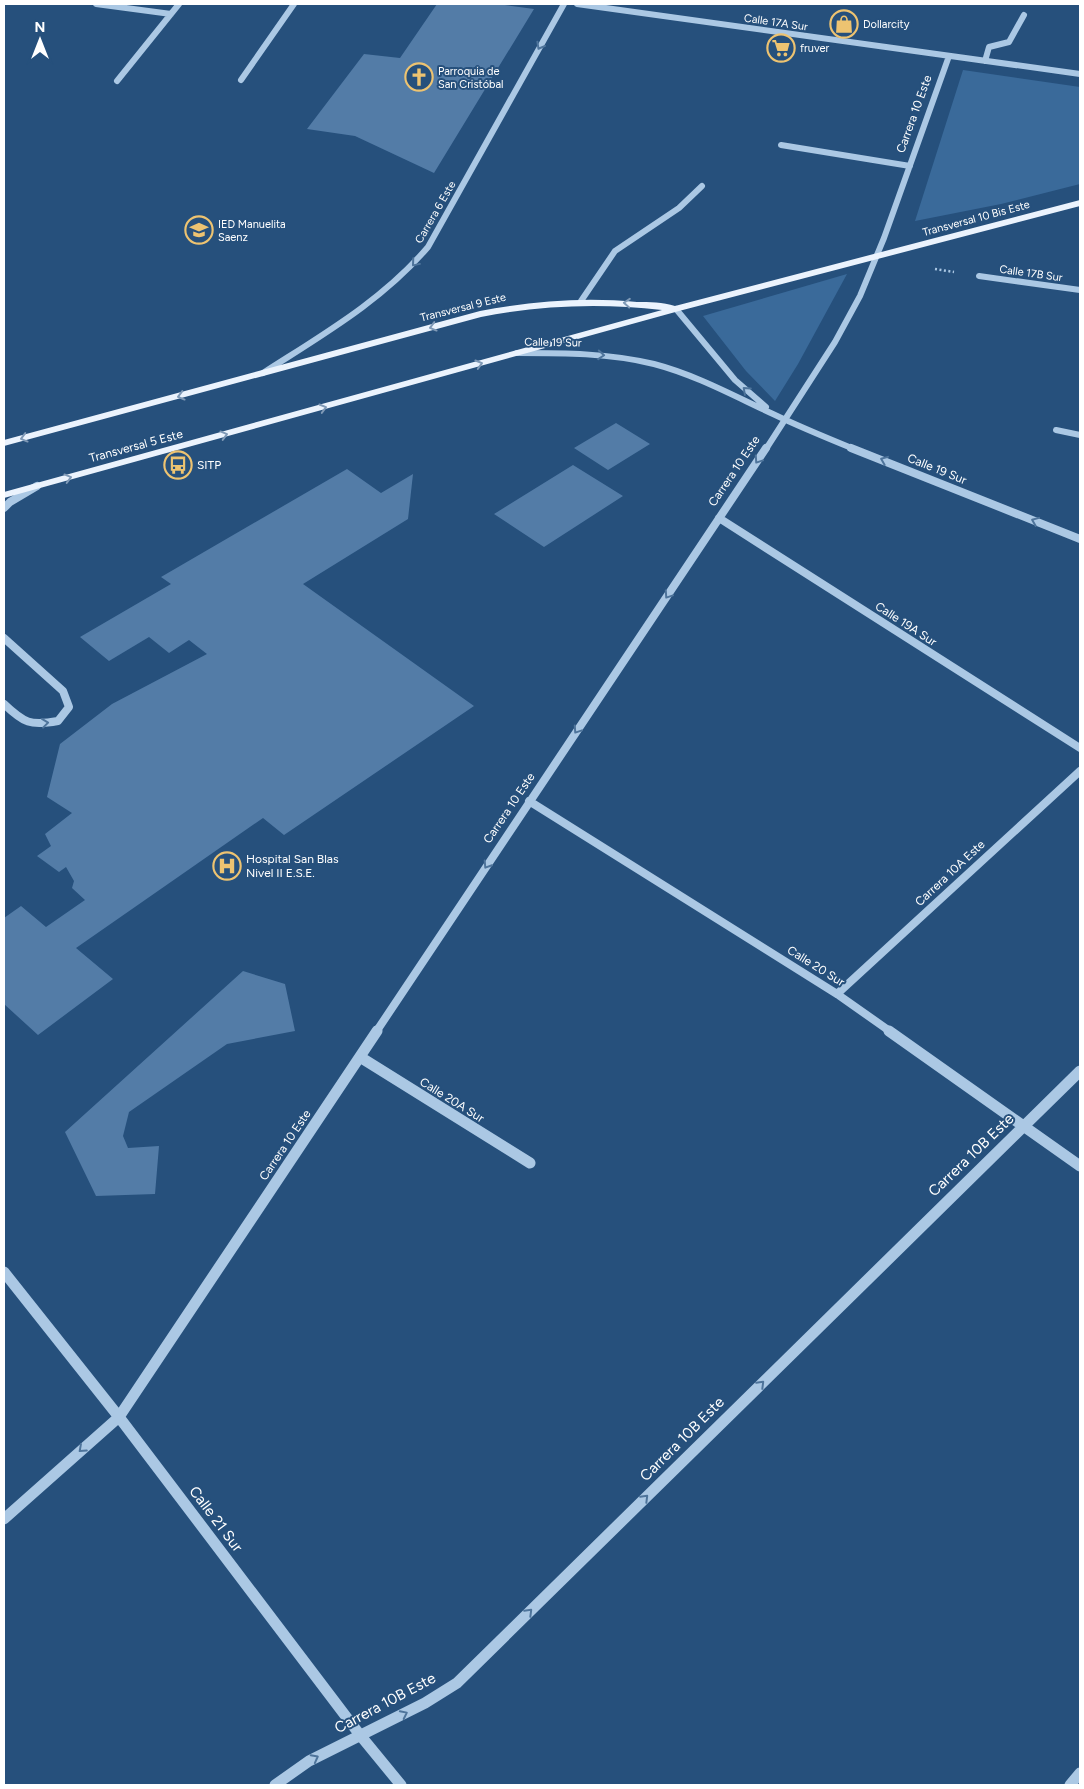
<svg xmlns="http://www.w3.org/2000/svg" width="1084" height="1789" font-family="Figtree,sans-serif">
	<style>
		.green { fill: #3a6a9a }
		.building { fill: #537ca7 }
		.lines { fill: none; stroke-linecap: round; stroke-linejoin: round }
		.path { stroke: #abc8e4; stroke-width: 2.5; stroke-dasharray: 2 2.5; stroke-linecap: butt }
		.minor-far2 { stroke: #abc8e4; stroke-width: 6 }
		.minor-far1 { stroke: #abc8e4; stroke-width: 8 }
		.minor { stroke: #abc8e4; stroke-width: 11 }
		.major { fill: #ebf3fd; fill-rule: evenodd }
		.oneway { stroke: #4e749b }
		.oneway2 { stroke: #7f99b6 }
		.labels { text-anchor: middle; stroke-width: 4; stroke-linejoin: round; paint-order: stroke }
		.far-street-label { font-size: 11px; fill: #fff; stroke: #26507c }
		.far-poi-label { font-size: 11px; fill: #fff; stroke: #26507c; text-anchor: start }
		.street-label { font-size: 12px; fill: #fff; stroke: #26507c }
		.poi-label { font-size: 12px; fill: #fff; stroke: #26507c; text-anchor: start }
		.near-street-label { font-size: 15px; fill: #fff; stroke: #26507c }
	</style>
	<rect width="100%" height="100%" fill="#26507c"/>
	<!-- green -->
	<path class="green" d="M963 70 1080 87V184L1001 204 915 221Z
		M847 274 798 364 775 401 746 371 703 316Z"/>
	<!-- building -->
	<path class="building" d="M437 4H498L534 9 434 173 355 136 307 129 364 54 400 58Z
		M616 423 650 444 608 470 574 448Z
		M573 465 623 496 544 547 494 514Z
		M347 469 381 493 413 474 408 519 303 584 474 706 284 835 263 818 76 948 113 979 38 1035 4 1004V918L21 906 46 927 85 900 72 888 74 881 66 867 59 872 37 856 51 846 45 834 72 813 47 797 60 744 112 704 207 654 189 640 169 653 149 637 109 661 80 637 171 584 161 577Z
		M243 971 285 984 295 1031 227 1044 129 1112 123 1136 128 1148 159 1146 155 1194 96 1196 65 1132Z"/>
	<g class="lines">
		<!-- path -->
		<path class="path" d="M935 269 954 272"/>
		<!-- minor-far2 -->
		<path class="minor-far2" d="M96 4 171 14
			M577 4 1080 74
			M985 61 989 47 1009 42 1024 15
			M241 80 294 4
			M117 81 179 4
			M781 145 910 166
			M979 276 1080 290
			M581 301 615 251 679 208 702 186
			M676 309 735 380 766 407
			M517 353C563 353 609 353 654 364 696 375 734 396 773 414 800 427 827 438 854 449
			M263 373C322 335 382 301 428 247L564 4
			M1056 430 1080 435
			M766 449 835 342 860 296 884 238 949 56"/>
		<!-- minor-far1 -->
		<path class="minor-far1" d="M851 448 1080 539
			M4 508 10 502 37 486
			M719 518 1080 748
			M4 638 63 691 69 707 58 721C30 726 24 723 4 704
			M529 801 837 994 891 1032
			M837 994 1080 771
			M376 1032 766 448"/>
		<!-- minor -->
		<path class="minor" d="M889 1031 1080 1166
			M360 1057 530 1163
			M4 1272 119 1417 360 1735 401 1785
			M4 1519 119 1417 377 1031
			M275 1785 309 1761 425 1703 457 1683 1080 1071
			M1070 1785 1080 1773"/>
		<!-- major -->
		<path class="major" d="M1080 200V206L679 311 4 498V492L662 310C601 303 542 305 481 317L4 446V440L480 311C532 301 584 297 637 302 649 302 663 302 675 306Z"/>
	</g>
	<!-- one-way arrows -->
	<defs><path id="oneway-chevron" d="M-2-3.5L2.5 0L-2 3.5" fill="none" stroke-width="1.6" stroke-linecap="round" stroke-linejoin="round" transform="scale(1.25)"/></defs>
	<g class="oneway">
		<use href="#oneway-chevron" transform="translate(540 46) rotate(119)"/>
		<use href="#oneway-chevron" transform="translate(415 263) rotate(130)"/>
		<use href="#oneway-chevron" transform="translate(601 355) rotate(4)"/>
		<use href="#oneway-chevron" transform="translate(746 390) rotate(-138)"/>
		<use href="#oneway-chevron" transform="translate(758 460) rotate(124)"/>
		<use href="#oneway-chevron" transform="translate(884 460) rotate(-158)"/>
		<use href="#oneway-chevron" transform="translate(1035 521) rotate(-158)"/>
		<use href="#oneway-chevron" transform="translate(668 595) rotate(124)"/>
		<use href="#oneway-chevron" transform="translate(45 723) rotate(-7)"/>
		<use href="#oneway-chevron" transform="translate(577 730) rotate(124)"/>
		<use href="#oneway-chevron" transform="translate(487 865) rotate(123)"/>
		<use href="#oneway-chevron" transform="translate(761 1384) rotate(-45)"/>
		<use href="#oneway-chevron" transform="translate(82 1449) rotate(138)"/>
		<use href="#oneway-chevron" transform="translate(645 1498) rotate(-45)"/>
		<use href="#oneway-chevron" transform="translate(529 1612) rotate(-45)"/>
		<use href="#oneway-chevron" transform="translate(404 1714) rotate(-26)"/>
		<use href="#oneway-chevron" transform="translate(315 1758) rotate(-28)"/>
	</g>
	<g class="oneway2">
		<use href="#oneway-chevron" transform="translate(627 303) rotate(-176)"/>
		<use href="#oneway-chevron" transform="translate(433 327) rotate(165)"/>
		<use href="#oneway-chevron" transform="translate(479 364) rotate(-16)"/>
		<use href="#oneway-chevron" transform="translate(181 396) rotate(165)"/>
		<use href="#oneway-chevron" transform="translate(323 408) rotate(-16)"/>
		<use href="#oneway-chevron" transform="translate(224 435) rotate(-15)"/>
		<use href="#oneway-chevron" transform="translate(24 438) rotate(165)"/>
		<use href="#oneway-chevron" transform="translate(68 478) rotate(-15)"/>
	</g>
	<!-- icons -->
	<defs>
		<g id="shop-ring" transform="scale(1.4375)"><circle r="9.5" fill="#26507c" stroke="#edc371" stroke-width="1.5"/><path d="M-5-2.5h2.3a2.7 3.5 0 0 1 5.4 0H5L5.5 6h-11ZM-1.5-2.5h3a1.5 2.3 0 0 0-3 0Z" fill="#edc371"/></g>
		<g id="supermarket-ring" transform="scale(1.4375)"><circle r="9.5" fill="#26507c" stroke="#edc371" stroke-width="1.5"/><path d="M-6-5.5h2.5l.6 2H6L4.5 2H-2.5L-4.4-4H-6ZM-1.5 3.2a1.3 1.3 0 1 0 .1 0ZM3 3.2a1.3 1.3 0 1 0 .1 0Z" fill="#edc371"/></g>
		<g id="church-ring" transform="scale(1.4375)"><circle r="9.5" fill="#26507c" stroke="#edc371" stroke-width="1.5"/><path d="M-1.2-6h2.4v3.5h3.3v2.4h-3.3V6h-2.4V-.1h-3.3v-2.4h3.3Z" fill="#edc371"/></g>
		<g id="school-ring" transform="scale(1.4375)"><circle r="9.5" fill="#26507c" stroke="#edc371" stroke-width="1.5"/><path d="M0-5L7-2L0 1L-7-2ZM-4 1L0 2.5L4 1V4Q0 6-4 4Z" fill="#edc371"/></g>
		<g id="bus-ring" transform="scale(1.4375)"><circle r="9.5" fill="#26507c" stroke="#edc371" stroke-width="1.5"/><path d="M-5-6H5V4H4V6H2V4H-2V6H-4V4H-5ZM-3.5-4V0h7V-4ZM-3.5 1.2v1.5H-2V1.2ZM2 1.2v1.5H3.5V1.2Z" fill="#edc371"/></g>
		<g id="hospital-ring" transform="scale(1.4375)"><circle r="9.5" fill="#26507c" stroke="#edc371" stroke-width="1.5"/><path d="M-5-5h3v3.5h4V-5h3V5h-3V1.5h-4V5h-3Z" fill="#edc371"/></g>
	</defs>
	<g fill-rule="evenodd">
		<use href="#shop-ring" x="844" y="24"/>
		<use href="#supermarket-ring" x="781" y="48"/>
		<use href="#church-ring" x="419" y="77"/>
		<use href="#school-ring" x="199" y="230"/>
		<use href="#bus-ring" x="178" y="465"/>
		<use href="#hospital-ring" x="227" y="866"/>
	</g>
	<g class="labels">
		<!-- far-street labels -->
		<g class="far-street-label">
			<text transform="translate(776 22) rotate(8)" y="4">Calle 17A Sur</text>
			<text transform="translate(435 212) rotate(-60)" y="4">Carrera 6 Este</text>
			<text transform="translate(976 218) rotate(-15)" y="4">Transversal 10 Bis Este</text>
			<text transform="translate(1031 273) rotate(8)" y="4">Calle 17B Sur</text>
			<text transform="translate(463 307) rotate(-14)" y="4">Transversal 9 Este</text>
			<text transform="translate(553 342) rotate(1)" y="4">Calle 19 Sur</text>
		</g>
		<!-- far-poi labels -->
		<g class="far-poi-label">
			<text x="863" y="28">Dollarcity</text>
			<text x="800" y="52">fruver</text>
			<text x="438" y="75">Parroquia de<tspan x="438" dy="13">San Cristóbal</tspan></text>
			<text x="218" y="228">IED Manuelita<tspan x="218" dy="13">Saenz</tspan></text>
		</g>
		<!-- street labels -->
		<g class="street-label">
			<text transform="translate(914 114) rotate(-70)" y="4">Carrera 10 Este</text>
			<text transform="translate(136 446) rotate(-15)" y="4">Transversal 5 Este</text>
			<text transform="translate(937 469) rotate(22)" y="4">Calle 19 Sur</text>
			<text transform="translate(734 471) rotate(-56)" y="4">Carrera 10 Este</text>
			<text transform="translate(906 624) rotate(33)" y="4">Calle 19A Sur</text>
			<text transform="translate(509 808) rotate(-56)" y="4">Carrera 10 Este</text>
			<text transform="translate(950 873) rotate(-43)" y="4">Carrera 10A Este</text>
			<text transform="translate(816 966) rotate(32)" y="4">Calle 20 Sur</text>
			<text transform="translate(452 1100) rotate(32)" y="4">Calle 20A Sur</text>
			<text transform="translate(285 1145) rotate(-56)" y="4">Carrera 10 Este</text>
		</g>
		<!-- poi labels -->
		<g class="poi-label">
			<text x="197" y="469">SITP</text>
			<text x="246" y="863">Hospital San Blas<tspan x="246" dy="14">Nivel II E.S.E.</tspan></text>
		</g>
		<!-- near-street labels -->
		<g class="near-street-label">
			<text transform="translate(971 1155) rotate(-44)" y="5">Carrera 10B Este</text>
			<text transform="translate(682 1439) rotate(-45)" y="5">Carrera 10B Este</text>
			<text transform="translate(216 1519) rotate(53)" y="5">Calle 21 Sur</text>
			<text transform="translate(385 1703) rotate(-28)" y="5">Carrera 10B Este</text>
		</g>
	</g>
	<!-- border -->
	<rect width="1084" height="1789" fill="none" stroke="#ffffff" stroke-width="10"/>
	<!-- north arrow -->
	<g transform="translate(40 40)" stroke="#26507c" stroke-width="4" paint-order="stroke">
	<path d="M0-4L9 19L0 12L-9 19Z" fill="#ffffff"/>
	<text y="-8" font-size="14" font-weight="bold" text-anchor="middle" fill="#ffffff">N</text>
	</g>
</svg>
